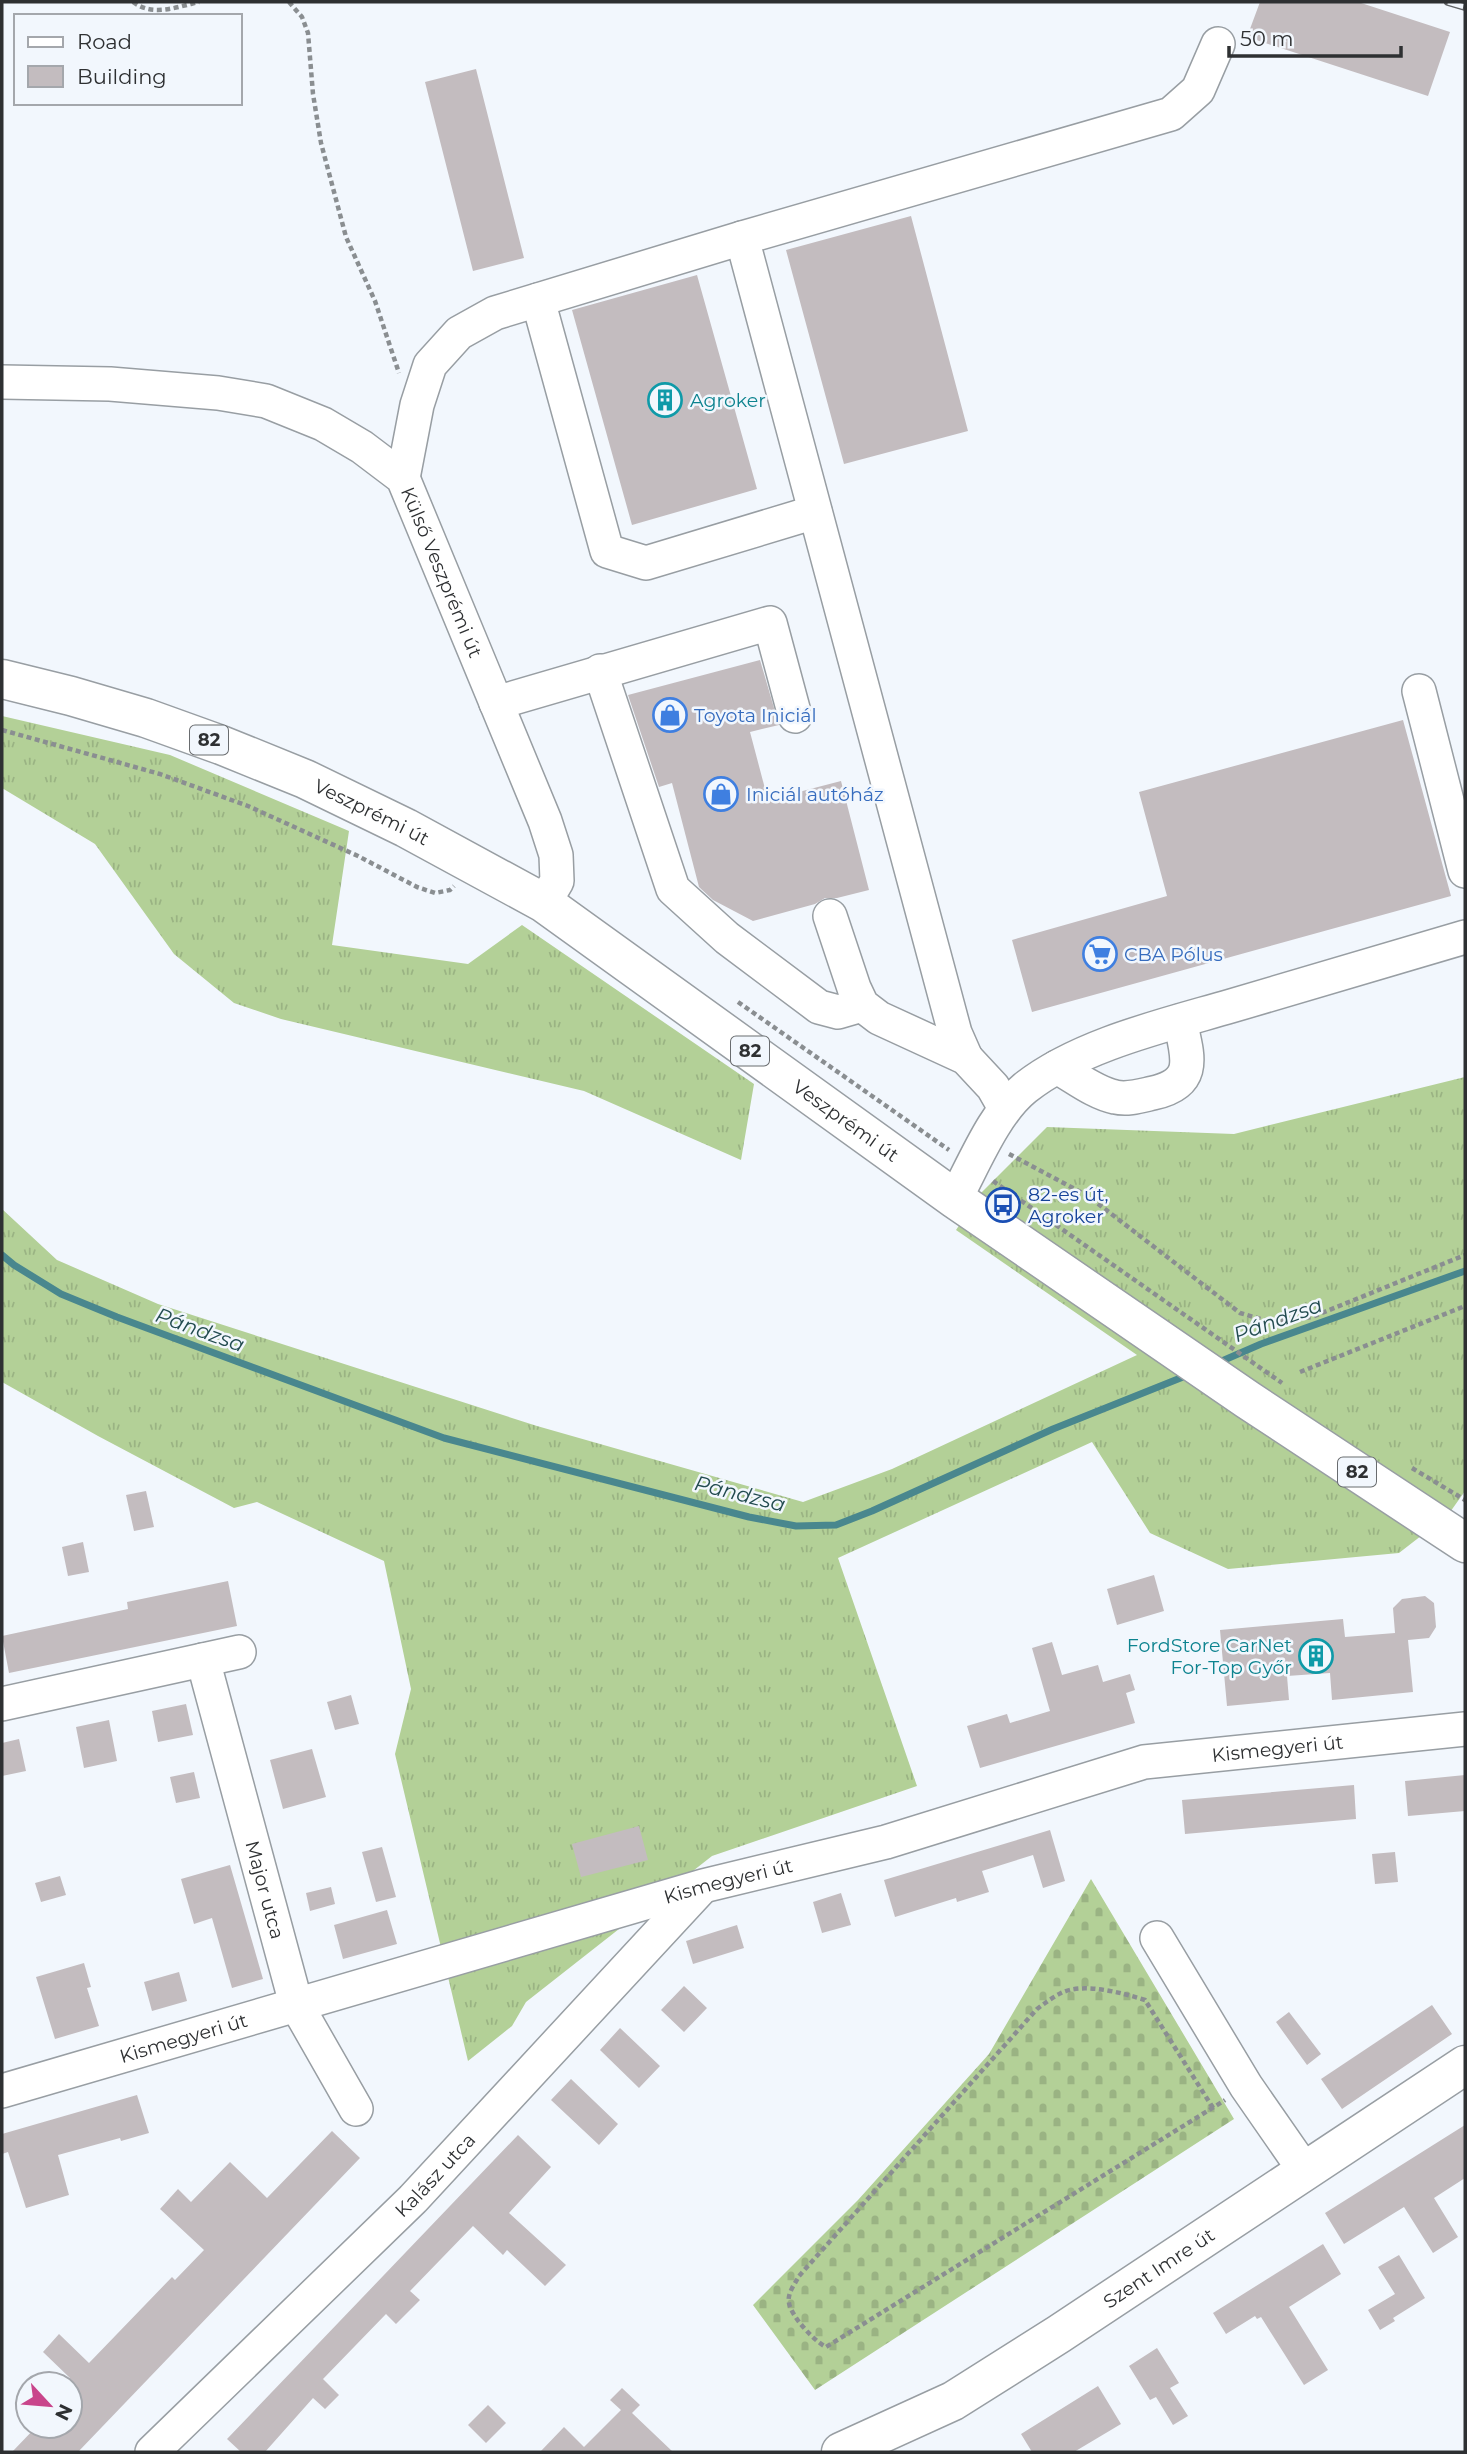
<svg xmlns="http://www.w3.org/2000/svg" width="1467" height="2454" font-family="Montserrat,sans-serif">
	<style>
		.grass { fill: url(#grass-tufts) }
		.cemetery { fill: url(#cemetery-stones) }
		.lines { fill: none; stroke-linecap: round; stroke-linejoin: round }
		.stream { stroke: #49878e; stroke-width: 7 }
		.building { fill: #c3bcbf }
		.minor-casing { stroke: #989ea3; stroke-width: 36 }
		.major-casing { stroke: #989ea3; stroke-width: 41 }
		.path { stroke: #8a8e91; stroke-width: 4.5; stroke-dasharray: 5 3.5; stroke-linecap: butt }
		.minor { stroke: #fff; stroke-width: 33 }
		.major { stroke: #fff; stroke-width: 38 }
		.rail-casing { stroke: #616366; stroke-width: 8 }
		.rail { stroke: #f2f7fd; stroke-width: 5; stroke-dasharray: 16; stroke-linecap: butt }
		.labels { text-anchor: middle; stroke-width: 5; stroke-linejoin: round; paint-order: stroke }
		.shield { fill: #f2f7fd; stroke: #696c6f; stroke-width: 2 }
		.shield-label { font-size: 18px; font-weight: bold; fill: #2e3032 }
		.culture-label { font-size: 19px; fill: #0d838f; stroke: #f2f7fd; text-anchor: start }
		.street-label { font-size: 19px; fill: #2e3032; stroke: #f2f7fd }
		.shop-label { font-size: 19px; fill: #366cbe; stroke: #f2f7fd; text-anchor: start }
		.transit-label { font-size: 19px; fill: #164399; stroke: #f2f7fd; text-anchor: start }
		.water-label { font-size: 21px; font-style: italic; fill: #234c50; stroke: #f2f7fd }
	</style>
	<defs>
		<pattern id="grass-tufts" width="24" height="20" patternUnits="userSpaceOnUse" patternTransform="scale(1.75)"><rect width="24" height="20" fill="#b3d097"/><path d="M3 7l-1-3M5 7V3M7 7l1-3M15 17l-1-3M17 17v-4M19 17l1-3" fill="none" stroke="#9ab383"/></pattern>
		<pattern id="cemetery-stones" width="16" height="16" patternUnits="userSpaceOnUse" patternTransform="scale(1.75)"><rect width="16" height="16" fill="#b3d097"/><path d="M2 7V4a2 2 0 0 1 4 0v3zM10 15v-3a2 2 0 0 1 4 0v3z" fill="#9ab383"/></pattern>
	</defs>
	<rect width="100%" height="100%" fill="#f2f7fd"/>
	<!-- grass -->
	<path class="grass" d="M2 716 170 755 349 831 332 945 468 964 522 925 754 1084 741 1160 584 1091 281 1019 234 1003 174 954 95 844 2 788Z
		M1465 1077V1491L1448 1515 1399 1553 1228 1569 1150 1533 1092 1442 838 1558 917 1786 712 1856 526 2002 512 2026 468 2061 395 1754 411 1689 384 1561 257 1502 234 1508 98 1436 2 1382V1209L57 1260 158 1304 537 1426 803 1502 892 1469 1137 1355 956 1230 980 1194 1047 1127 1234 1134Z"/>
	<!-- cemetery -->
	<path class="cemetery" d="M1091 1879 1234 2119 815 2390 753 2305 858 2200 989 2054Z"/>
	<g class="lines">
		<!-- stream -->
		<path class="stream" d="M2 1255 14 1265 61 1294 117 1317 444 1438 749 1517 796 1526 836 1525 872 1511 1053 1429 1188 1375
			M1215 1364 1261 1344 1465 1271"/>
	</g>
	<!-- building -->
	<path class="building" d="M1260 2H1358L1450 32 1428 96 1247 37Z
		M476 69 524 258 473 271 425 82Z
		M911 216 968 431 844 464 786 250Z
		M697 275 757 489 632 525 572 310Z
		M760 660 779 725 750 732 768 800 841 781 869 890 837 898H825L815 904 753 921 713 900 699 887 672 783 659 787 628 695Z
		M1403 720 1451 896 1032 1012 1012 940 1167 896 1139 792Z
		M146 1491 154 1527 134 1531 126 1495Z
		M83 1542 89 1572 68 1576 62 1547Z
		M1154 1575 1164 1611 1117 1625 1107 1589Z
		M228 1581 237 1626 9 1673 2 1636 128 1609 127 1602Z
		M1425 1596 1434 1603 1436 1627 1429 1638 1408 1640 1413 1692 1332 1700 1330 1673 1287 1676 1289 1700 1227 1706 1220 1630 1343 1619 1345 1637 1395 1633 1393 1608 1402 1599Z
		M1052 1642 1062 1675 1098 1665 1103 1682 1130 1674 1135 1690 1126 1693 1135 1723 980 1768 967 1726 1007 1714 1010 1723 1050 1711 1032 1648Z
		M351 1695 359 1724 335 1730 327 1702Z
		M186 1704 193 1735 158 1742 152 1711Z
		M109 1720 117 1761 84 1768 76 1727Z
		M19 1739 26 1771 2 1776V1743Z
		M312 1749 326 1797 283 1809 270 1760Z
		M194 1772 200 1798 176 1803 170 1777Z
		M1465 1775V1811L1408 1816 1405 1781Z
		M1354 1785 1356 1819 1185 1834 1182 1800Z
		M639 1826 648 1860 581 1877 572 1844Z
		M1050 1830 1065 1881 1043 1888 1033 1855 982 1871 989 1892 957 1902 956 1898 895 1917 884 1880Z
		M382 1847 396 1897 376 1902 362 1852Z
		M1395 1852 1398 1882 1375 1884 1372 1854Z
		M230 1865 263 1979 232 1988 212 1918 194 1924 181 1879Z
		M60 1876 66 1895 41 1902 35 1883Z
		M331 1887 335 1904 310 1911 306 1893Z
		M841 1893 851 1925 822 1933 813 1902Z
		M387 1910 397 1944 343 1959 334 1925Z
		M737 1925 744 1948 693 1964 686 1941Z
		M84 1963 91 1987 87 1988 99 2026 55 2039 36 1977Z
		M179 1972 187 2001 152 2011 144 1982Z
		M684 1986 707 2008 684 2032 661 2010Z
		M1432 2005 1452 2034 1342 2109 1321 2079Z
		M1289 2012 1321 2054 1307 2065 1276 2022Z
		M620 2028 660 2066 639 2088 600 2050Z
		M571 2079 618 2124 599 2145 551 2100Z
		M137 2095 149 2133 121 2141 120 2138 58 2155 69 2195 26 2208 8 2152 2 2154V2134Z
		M1465 2125V2178L1434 2198 1458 2237 1433 2253 1404 2207 1344 2244 1325 2213Z
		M332 2131 360 2158 78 2452H12L37 2426H70V2378L43 2352 59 2334 89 2363 172 2277 175 2280 204 2250 160 2209 178 2189 191 2202 230 2162 267 2198Z
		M518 2135 551 2167 509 2213 566 2265 545 2286 507 2250 503 2255 473 2226 410 2291 420 2300 396 2324 386 2314 323 2379 339 2395 325 2409 313 2398 265 2452H241L227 2439Z
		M1323 2244 1341 2274 1289 2307 1328 2370 1304 2385 1261 2317 1257 2319 1255 2316 1226 2334 1213 2313Z
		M1399 2255 1425 2298 1393 2318 1395 2321 1380 2330 1368 2310 1395 2294 1378 2267Z
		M1157 2348 1179 2383 1170 2388 1188 2416 1173 2425 1156 2397 1150 2400 1129 2366Z
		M1098 2386 1121 2424 1074 2452H1032L1021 2434Z
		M622 2388 640 2405 632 2413 673 2452H540L564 2427 584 2447 621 2410 610 2400Z
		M488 2405 506 2423 486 2443 468 2425Z"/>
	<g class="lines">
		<!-- minor casing -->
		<g class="minor-casing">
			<g id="minor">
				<path d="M742 238 955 1033 966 1058"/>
				<path d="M538 300 607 551 646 563 815 512"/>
				<path id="s1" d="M2 382 110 384 218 393 266 401 323 424 362 447 403 478 545 821 556 855 557 881 544 903"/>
				<path d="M403 478 417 405 430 365 459 333 495 313 742 238 1171 114 1198 90 1218 44"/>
				<path d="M600 671 673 889 727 938 819 1007 838 1012 862 1005"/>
				<path d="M1419 691 1465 871"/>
				<path d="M496 703 770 623 795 716"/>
				<path d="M830 916 854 988 862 1005 879 1018 966 1058 993 1087 1005 1108"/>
				<path d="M1057 1067C1075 1077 1095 1093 1115 1097 1128 1100 1140 1096 1153 1093 1198 1083 1188 1057 1180 1021"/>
				<path d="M955 1199C974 1164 994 1113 1025 1088 1079 1045 1166 1025 1231 1006 1309 983 1387 960 1465 937"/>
				<path id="s2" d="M203 1660 296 2004 356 2109"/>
				<path d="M2 1704 239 1652"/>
				<path d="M1157 1938 1246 2086 1305 2171"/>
				<path id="s3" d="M2 2091 703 1886 886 1842 1144 1762 1465 1729"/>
				<path id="s4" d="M152 2452 413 2199 702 1887"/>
			</g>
		</g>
		<!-- major casing -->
		<g class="major-casing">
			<g id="major">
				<path id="s5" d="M2 679 71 696 146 718 221 745 305 779 406 828 544 903 955 1199 1248 1400 1465 1543"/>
				<path id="s6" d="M841 2452 953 2401 1059 2334 1465 2065"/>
			</g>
		</g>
		<!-- path -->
		<path class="path" d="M133 2C153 17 176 7 199 2
			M289 2 302 17 308 33 313 94 321 143 346 237 375 301 399 373
			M2 730 160 774 248 806 358 856 417 887 435 893 450 890 454 886
			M738 1002 949 1150
			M1009 1154 1088 1196 1240 1313 1271 1322 1312 1317 1465 1255
			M993 1181 1282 1383
			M1300 1372 1465 1306
			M1412 1468 1465 1500
			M1213 2108 1145 2000C1123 1993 1083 1982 1061 1993 1053 1997 1045 2003 1037 2009L799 2276C795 2284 787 2293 789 2303 791 2316 814 2341 826 2347L1222 2102 1225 2100"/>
		<!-- minor -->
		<use href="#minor" class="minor"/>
		<!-- major -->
		<use href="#major" class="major"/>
		<!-- rail casing -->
		<g class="rail-casing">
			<path id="rail" d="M1448 2 1465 7"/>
		</g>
		<!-- rail -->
		<use href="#rail" class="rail"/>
	</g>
	<!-- icons -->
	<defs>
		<g id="building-ring" transform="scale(1.75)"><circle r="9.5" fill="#f2f7fd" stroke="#0f9aa8" stroke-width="1.5"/><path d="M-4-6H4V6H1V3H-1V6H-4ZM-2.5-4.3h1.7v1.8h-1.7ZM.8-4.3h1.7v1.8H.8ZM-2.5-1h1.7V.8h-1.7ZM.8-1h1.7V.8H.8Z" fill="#0f9aa8"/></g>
		<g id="shop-ring" transform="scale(1.75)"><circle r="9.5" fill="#f2f7fd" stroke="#3f7fe0" stroke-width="1.5"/><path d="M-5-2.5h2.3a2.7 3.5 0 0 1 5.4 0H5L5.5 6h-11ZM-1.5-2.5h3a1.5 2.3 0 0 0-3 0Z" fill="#3f7fe0"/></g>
		<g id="supermarket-ring" transform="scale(1.75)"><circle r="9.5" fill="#f2f7fd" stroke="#3f7fe0" stroke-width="1.5"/><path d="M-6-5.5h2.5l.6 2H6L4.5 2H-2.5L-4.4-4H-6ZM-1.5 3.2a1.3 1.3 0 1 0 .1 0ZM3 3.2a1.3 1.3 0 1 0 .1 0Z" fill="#3f7fe0"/></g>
		<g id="bus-ring" transform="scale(1.75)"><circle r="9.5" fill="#f2f7fd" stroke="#1a4fb4" stroke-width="1.5"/><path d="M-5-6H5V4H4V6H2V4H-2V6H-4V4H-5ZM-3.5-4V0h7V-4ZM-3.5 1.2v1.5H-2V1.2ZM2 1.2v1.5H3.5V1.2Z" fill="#1a4fb4"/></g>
	</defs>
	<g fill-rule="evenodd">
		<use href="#building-ring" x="665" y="400"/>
		<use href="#shop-ring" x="670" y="715"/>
		<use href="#shop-ring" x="721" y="794"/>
		<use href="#supermarket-ring" x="1100" y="954"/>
		<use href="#bus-ring" x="1003" y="1205"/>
		<use href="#building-ring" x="1316" y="1656"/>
	</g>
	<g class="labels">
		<!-- shield labels -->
		<g class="shield">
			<rect x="190" y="725.5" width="38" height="29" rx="5"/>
			<rect x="731" y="1036.5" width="38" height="29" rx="5"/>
			<rect x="1338" y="1457.5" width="38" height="29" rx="5"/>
		</g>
		<g class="shield-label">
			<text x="209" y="746">82</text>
			<text x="750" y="1057">82</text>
			<text x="1357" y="1478">82</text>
		</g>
		<!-- culture labels -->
		<g class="culture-label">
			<text x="690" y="407">Agroker</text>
			<text x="1292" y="1652" text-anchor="end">FordStore CarNet<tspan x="1292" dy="22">For-Top Győr</tspan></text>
		</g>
		<!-- street labels -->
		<g class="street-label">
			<text dy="7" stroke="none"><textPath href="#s1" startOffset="525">Külső Veszprémi út</textPath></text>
			<text dy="7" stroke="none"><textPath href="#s5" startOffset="394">Veszprémi út</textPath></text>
			<text dy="7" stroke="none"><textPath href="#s5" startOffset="961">Veszprémi út</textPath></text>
			<text dy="7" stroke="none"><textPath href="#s3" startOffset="1323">Kismegyeri út</textPath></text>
			<text dy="7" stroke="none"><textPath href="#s3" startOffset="756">Kismegyeri út</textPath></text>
			<text dy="7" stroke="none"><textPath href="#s2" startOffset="238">Major utca</textPath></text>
			<text dy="7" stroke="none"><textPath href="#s3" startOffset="189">Kismegyeri út</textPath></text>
			<text dy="7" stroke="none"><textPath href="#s4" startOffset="396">Kalász utca</textPath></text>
			<text dy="7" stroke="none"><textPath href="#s6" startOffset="368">Szent Imre út</textPath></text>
		</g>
		<!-- shop labels -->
		<g class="shop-label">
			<text x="694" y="722">Toyota Iniciál</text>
			<text x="746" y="801">Iniciál autóház</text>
			<text x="1124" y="961">CBA Pólus</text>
		</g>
		<!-- transit labels -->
		<g class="transit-label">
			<text x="1028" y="1201">82-es út,<tspan x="1028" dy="22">Agroker</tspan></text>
		</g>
		<!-- water labels -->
		<g class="water-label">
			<text transform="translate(1278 1320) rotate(-20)" y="7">Pándzsa</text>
			<text transform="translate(200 1330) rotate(20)" y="7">Pándzsa</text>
			<text transform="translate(740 1494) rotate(14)" y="7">Pándzsa</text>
		</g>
	</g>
	<!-- border -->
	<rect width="1467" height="2454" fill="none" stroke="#2e3032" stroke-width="7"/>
	<!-- legend -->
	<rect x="14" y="14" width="228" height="91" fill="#f2f7fd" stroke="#a4a7ac" stroke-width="2"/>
	<rect x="28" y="37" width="35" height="10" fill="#ffffff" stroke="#a4a7ac" stroke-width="2"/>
	<text x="77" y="49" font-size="21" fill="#2e3032">Road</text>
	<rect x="28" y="66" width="35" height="21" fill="#c3bcbf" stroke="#a4a7ac" stroke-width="2"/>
	<text x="77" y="84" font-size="21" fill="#2e3032">Building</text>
	<!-- north arrow -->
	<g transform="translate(49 2405) rotate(116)"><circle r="33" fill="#f2f7fd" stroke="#a4a7ac" stroke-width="2"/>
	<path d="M0-5L12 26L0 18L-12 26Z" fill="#c9458b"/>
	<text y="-10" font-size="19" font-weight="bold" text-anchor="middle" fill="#2e3032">N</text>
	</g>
	<!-- scale -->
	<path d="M1229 46v10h172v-10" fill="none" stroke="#2e3032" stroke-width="3.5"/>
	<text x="1240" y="46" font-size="21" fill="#2e3032" stroke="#f2f7fd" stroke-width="5" paint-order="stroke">50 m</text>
</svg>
